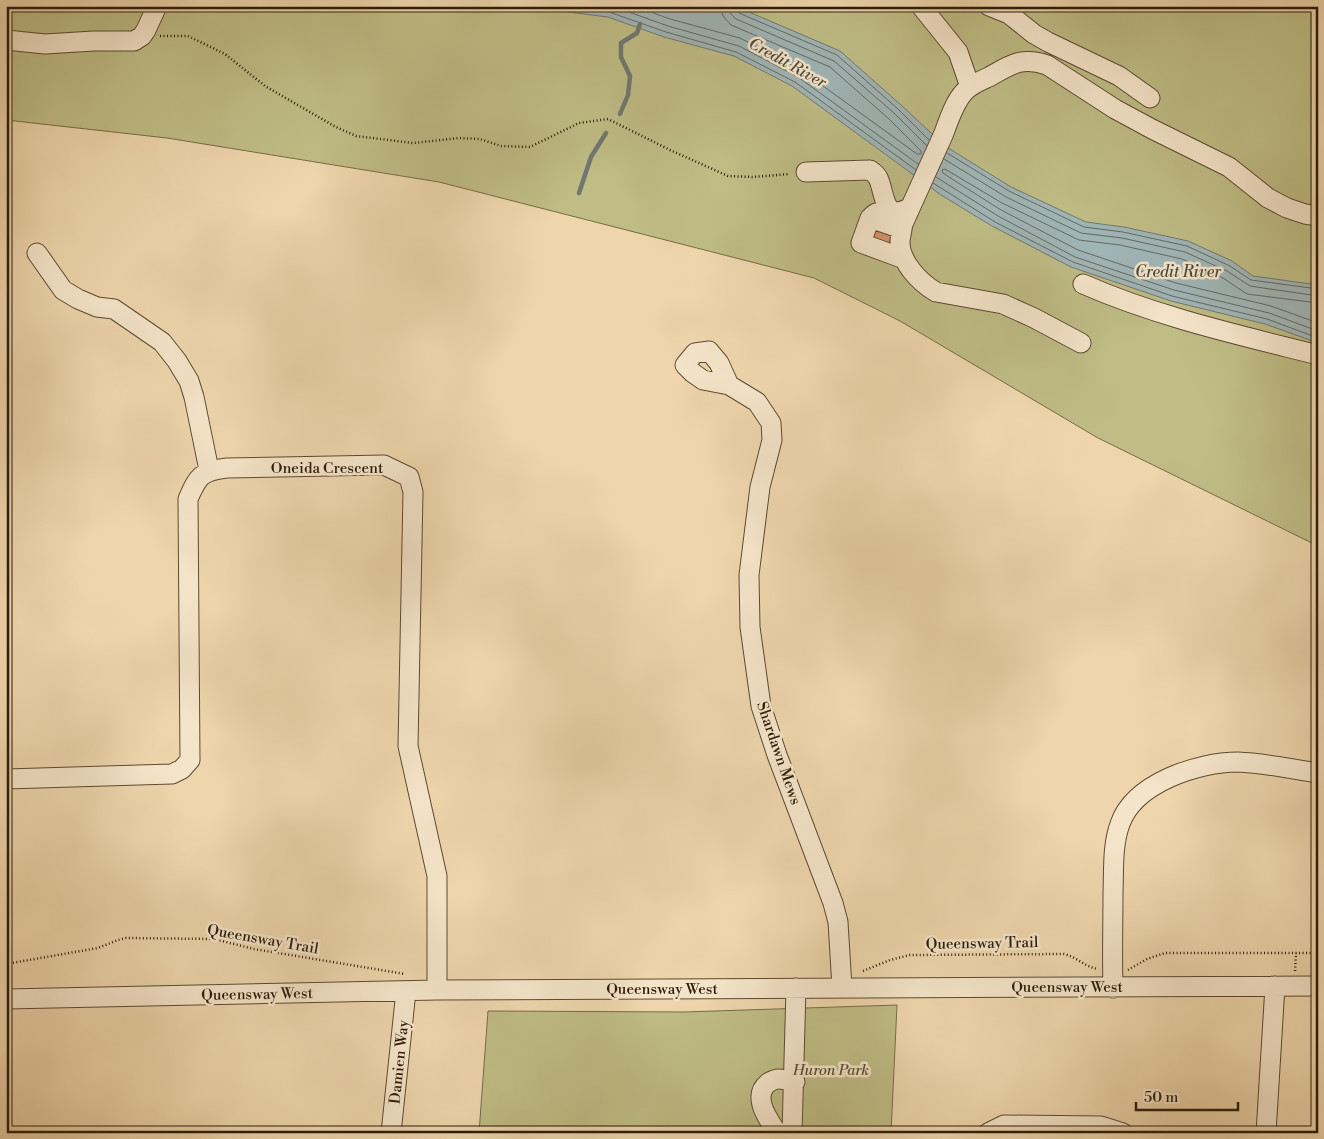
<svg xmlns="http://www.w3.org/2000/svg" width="1324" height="1139" font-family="'Libre Bodoni',serif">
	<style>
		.green { fill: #bfbc85; stroke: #766c48 }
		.water { fill: #9fb5b6; stroke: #717871 }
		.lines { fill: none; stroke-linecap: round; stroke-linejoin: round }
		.shore { stroke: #666860; stroke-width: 1 }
		.stream { stroke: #717871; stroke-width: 4.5 }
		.building { fill: #d8936a; stroke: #2c1c0a; filter: url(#shadow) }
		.minor-casing { stroke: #5c4a32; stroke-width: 21 }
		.path { stroke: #2c1c0a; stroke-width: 2.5; stroke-dasharray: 1 2.5; stroke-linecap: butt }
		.minor { stroke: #f4e4c9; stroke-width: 19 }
		.labels { text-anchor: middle; stroke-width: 5; stroke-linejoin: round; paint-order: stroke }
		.street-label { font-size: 15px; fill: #2c1c0a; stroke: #f4e4c9 }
		.park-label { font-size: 15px; font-style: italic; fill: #584c2f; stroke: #f4e4c9 }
		.water-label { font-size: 16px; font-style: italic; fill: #4e4a3e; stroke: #f4e4c9 }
	</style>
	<defs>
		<filter id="shadow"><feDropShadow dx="5.5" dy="3" stdDeviation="2.5" flood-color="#0004"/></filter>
	</defs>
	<rect width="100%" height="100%" fill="#eed5ac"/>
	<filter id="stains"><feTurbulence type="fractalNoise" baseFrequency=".004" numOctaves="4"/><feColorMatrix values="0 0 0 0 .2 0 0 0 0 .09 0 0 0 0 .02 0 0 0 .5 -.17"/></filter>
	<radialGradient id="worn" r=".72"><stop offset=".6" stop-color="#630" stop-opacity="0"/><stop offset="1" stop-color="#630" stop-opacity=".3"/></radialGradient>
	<!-- green -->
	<path class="green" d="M6 6H1318V546L1098 438 900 321 814 278 439 182 167 138 6 120Z
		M897 1005 891 1133H479L488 1011 684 1012Z"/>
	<!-- water -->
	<path class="water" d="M519 6H735L840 51 901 105 945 146 1011 187 1086 222 1124 227 1188 241 1232 261 1253 276 1318 285V343L1265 324 1171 301 1071 267 992 226 941 195 792 86 734 56 664 37 608 17Z"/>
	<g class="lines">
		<!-- shore -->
		<path class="shore" d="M555 6 609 12 666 32 736 52 795 82 916 170
			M612 6 668 26 739 46 798 77 918 164
			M634 6 670 19 740 38 801 70 917 154H921V151L889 119 830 67 731 25 723 16 721 6
			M729 6 731 14 736 19 834 61 894 113 927 146
			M735 6 736 10 739 13 837 55 898 109 929 140
			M947 153 1009 191 1084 227 1123 232 1187 246 1230 266 1251 280 1318 289
			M944 159 1006 197 1081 233 1122 238 1185 252 1227 271 1250 286 1318 296
			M936 177 998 216 1075 257 1174 290 1269 313 1318 331
			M933 183 995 222 1073 262 1172 296 1267 319 1318 338
			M1318 303 1247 294 1223 278 1182 259 1120 245 1079 240 1002 203 945 169 942 170 943 173 952 179 1001 210 1078 250 1176 283 1271 306 1318 323"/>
		<!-- stream -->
		<path class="stream" d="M620 114 628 95 630 76 621 57V43L637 33 640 24
			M579 193 591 157 606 133"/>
	</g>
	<!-- building -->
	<path class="building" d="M872 222 894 231 887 249 864 240Z"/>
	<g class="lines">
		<!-- minor casing -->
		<g class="minor-casing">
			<path id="minor" d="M921 6 958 52 968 81
				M989 6 1009 14 1034 34 1048 42 1119 76 1150 98
				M6 40 45 44 94 41H134L142 36 146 30 157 6
				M806 172 870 170C873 172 876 174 878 178 885 191 882 221 907 209L903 224 944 133C949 119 955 101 965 91 972 84 980 81 989 77 1010 65 1022 56 1047 65L1115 109 1152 129 1229 167 1268 198 1287 208 1305 214 1318 216
				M872 216 876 213 899 224V228L870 218 861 243 899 257 902 255
				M903 224C902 229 901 235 900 240 899 261 919 282 936 292L1003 304 1034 318 1081 343
				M37 253 63 290 78 299 97 307 114 309 162 342 177 361 189 381 194 397 209 470
				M1083 284C1158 317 1239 335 1318 355
				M729 385 719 363 709 351 695 353 685 365 693 373 703 380 729 385 757 402 771 423 772 440 760 487 749 575 750 627 761 706 777 755 833 903 838 922 842 988
				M6 779 172 774 182 769 190 760 188 499C198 476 201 471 227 468L384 465 409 477 413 492 408 746 437 876V990
				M1113 988C1112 956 1113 924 1113 892 1114 870 1112 846 1120 824 1134 783 1198 762 1238 762 1265 763 1291 769 1318 773
				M6 999 437 990 1318 986
				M391 1133 406 991
				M777 1133C769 1120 751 1097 768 1083 771 1081 775 1079 779 1079 784 1079 790 1081 795 1082
				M792 1133 796 988
				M988 1133 1004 1125 1101 1126 1123 1133
				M1266 1133 1275 986"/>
		</g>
		<!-- path -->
		<path class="path" d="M160 36H188L225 54 265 86 336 127 356 136 413 143 459 138 480 139 501 146 530 147 579 123 608 119 670 150 728 176 753 177 790 174
			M6 964 98 948 118 940 126 938 214 939 254 949 405 974
			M1128 970 1147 959 1165 953H1318
			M863 971 890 960 910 955 1064 954C1077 957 1085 967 1098 969
			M1295 971 1296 953"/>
		<!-- minor -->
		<use href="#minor" class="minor"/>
	</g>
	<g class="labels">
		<!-- street labels -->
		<g class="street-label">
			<text x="327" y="473">Oneida Crescent</text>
			<text transform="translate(779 753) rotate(71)" y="5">Shardawn Mews</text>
			<text transform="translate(263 939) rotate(10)" y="5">Queensway Trail</text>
			<text transform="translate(982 943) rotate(-1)" y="5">Queensway Trail</text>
			<text x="1067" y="992">Queensway West</text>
			<text x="662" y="994">Queensway West</text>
			<text transform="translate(257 994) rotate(-1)" y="5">Queensway West</text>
			<text transform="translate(399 1062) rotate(-84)" y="5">Damien Way</text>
		</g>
		<!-- park labels -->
		<g class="park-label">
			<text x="831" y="1075">Huron Park</text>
		</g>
		<!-- water labels -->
		<g class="water-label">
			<text transform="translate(788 62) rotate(29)" y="6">Credit River</text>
			<text x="1178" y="277">Credit River</text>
		</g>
	</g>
	<!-- margin -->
	<rect width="1324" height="1139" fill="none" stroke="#eed5ac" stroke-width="25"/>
	<rect x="8" y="8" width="1309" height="1124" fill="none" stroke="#2c1c0a" stroke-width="2.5"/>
	<rect x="12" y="12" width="1299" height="1114" fill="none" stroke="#2c1c0a"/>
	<!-- scale -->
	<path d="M1136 1102v8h102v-8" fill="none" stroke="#2c1c0a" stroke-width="2.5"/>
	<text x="1144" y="1102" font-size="15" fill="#2c1c0a" stroke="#f4e4c9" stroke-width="4" paint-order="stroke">50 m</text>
	<rect width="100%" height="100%" filter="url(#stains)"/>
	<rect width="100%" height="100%" fill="url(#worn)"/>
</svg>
